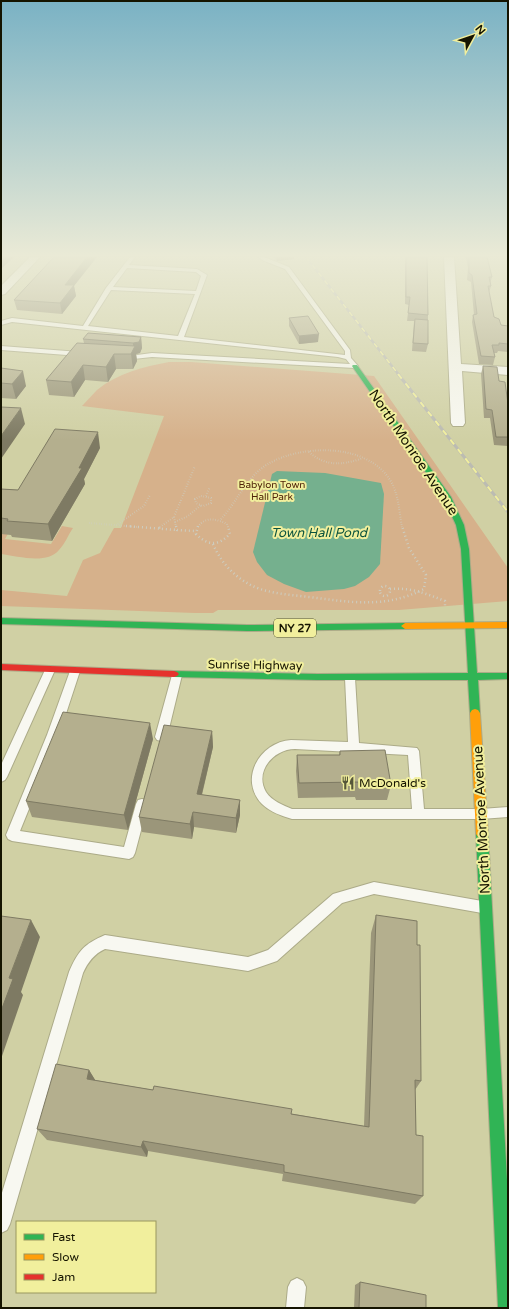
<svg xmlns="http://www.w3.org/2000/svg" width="509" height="1309" font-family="'Varela Round',sans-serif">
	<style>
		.green { fill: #d6b18b }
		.water { fill: #75b08e }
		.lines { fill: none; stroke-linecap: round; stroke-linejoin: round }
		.lane-casing { stroke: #acab88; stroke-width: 2 }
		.street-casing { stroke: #acab88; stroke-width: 2 }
		.fast-casing { stroke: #acab88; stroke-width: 2 }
		.slow-casing { stroke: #acab88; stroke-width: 2 }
		.jam-casing { stroke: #acab88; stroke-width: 2 }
		.path-far1 { stroke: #cdcdc0; stroke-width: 2; stroke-dasharray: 0.5 2; stroke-linecap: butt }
		.path { stroke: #cdcdc0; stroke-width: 2.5; stroke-dasharray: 1 3; stroke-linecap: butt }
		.lane { fill: #f8f8f1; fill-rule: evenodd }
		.street { fill: #f8f8f1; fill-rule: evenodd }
		.fast { fill: #30b455; fill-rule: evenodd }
		.slow { fill: #ff9f0a; fill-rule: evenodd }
		.jam { fill: #e5322d; fill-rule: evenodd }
		.rail-far1-casing { stroke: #bcbcb2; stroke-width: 2.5 }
		.rail-casing { stroke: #bcbcb2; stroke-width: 3 }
		.rail-far1 { stroke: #f1ef9d; stroke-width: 1.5; stroke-dasharray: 5; stroke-linecap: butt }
		.rail { stroke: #f1ef9d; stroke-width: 2; stroke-dasharray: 6; stroke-linecap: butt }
		.wall { fill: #9b967a }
		.shaded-wall { fill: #7e7a63 }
		.building { fill: #b4af8e; stroke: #7e7a63 }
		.labels { text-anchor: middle; stroke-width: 4; stroke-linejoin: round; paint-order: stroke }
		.far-park-label { font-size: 10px; fill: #4f2309; stroke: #f1ef9d }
		.shield { fill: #f1ef9d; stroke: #57562f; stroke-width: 1 }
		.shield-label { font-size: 11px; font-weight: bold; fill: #151400 }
		.street-label { font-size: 12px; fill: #151400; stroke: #f1ef9d }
		.poi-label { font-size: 12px; fill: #151400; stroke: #f1ef9d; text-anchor: start }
		.water-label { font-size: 13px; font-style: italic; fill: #0b533d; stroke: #f1ef9d }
		.near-street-label { font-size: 14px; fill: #151400; stroke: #f1ef9d }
	</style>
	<rect width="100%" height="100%" fill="#d0d0a4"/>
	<!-- green -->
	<path class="green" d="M169 362H191L374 376 508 568V601L399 610H218L213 613H195L1 606V590L67 596 83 560 100 553 114 528H121L164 416 82 406C87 401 92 395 97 390 118 373 143 367 169 362Z
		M62 526 73 528C68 535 65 544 59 550 47 565 17 556 1 554V531L9 532 5 539 51 544Z"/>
	<!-- water -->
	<path class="water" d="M277 471 325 473 381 483 384 494 380 564 369 577 355 586 344 589 306 592 284 584 267 575 257 562 253 552 272 474Z"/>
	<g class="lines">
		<!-- lane casing -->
		<g class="lane-casing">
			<path id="lane" d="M130 257H135L129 265 197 269 207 275 184 337 345 355V351L285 269 262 260 259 257H264L289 267 350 350 351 358 358 366 355 368 152 357 124 360 122 359V357L152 353 350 364 346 359 338 357 12 322 1 325V321L12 318 83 326 106 288ZM127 268 196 272 201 276 196 291 113 287ZM111 290 195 294 178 336 88 326Z
				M1 346 80 352 83 354 80 356 1 350Z
				M50 666 54 667 55 670 7 777 5 780 1 782V765L45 670 46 667Z
				M75 667 79 668 80 671 59 735 20 831 124 847 136 804 138 800 142 799 146 800 148 804 135 853 133 857 129 859 12 841 8 839 6 835 47 735 70 671 71 668Z
				M177 671 181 672 182 675 167 737 165 740 161 741 157 740 155 737 172 675 173 672Z
				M350 674 354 675 355 678 359 743 417 748 419 751 424 809H481L508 807V817L481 819H292C282 816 270 812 262 804 238 779 260 742 291 740L348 742 345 678 346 675ZM295 749 408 755 412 809H292C283 805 272 801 266 792 254 771 274 749 295 749Z
				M374 882 482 901 487 903 489 907 487 911 482 913 374 894 342 903 277 961 248 971 105 949C94 954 88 962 83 973L10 1224 7 1230 1 1233V1196L69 972C78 951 84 944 105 935L248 957 268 950 333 894Z
				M297 1278 303 1281 306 1287 304 1308H286L288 1287 291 1281Z"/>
		</g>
		<!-- street casing -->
		<g class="street-casing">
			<path id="street" d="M30 257H40L5 294 1 295V286Z
				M444 257H454L461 364 508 367V375L462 371 465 423 463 426H453L451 423Z"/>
		</g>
		<!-- fast casing -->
		<g class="fast-casing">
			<path id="fast" d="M353 365H357L451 497 464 525 469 549 477 673H508V679L478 680 480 713 478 716H472L470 713 468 680H318L174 677 171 676 169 674 171 672 174 671 318 674 468 673 461 549 456 525 443 497 352 366Z
				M1 618 247 625 405 623 409 626 405 629 247 631 1 624Z
				M482 829 486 831 488 834 508 1198V1308H498L476 834 478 831Z"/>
		</g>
		<!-- slow casing -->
		<g class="slow-casing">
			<path id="slow" d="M508 622V628L405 629 401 626 405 623Z
				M475 709 478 710 480 713 488 834 486 837 482 839 478 837 476 834 470 713 472 710Z"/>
		</g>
		<!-- jam casing -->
		<g class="jam-casing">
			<path id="jam" d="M1 664 174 671 177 672 179 674 177 676 174 677 1 670Z"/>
		</g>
		<!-- path-far1 -->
		<path class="path-far1" d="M309 452C325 467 344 465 363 458
			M201 496 211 498V503L203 506 196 503 195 499Z
			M206 496 210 487
			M174 517 176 527
			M221 519C237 502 247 476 268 464 302 444 367 443 390 480 399 494 399 512 402 527
			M175 522 188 516 201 505
			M89 523 138 527
			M118 524 144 506 150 495
			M160 527 174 517 195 466
			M198 527C205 516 217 519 227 524L228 527"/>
		<!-- path -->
		<path class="path" d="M126 526 177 530
			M176 526 177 530 196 531
			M198 526 196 534C208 546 218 546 230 534L228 526
			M159 528 162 526
			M213 544C222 565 238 581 260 589 276 594 292 595 309 597 350 602 385 609 424 589L426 575 409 548 402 526
			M380 591a5 5 0 1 1 10 0a5 5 0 1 1-10 0Z
			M390 589C410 587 427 594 445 601V607"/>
		<!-- lane -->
		<use href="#lane" class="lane"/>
		<!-- street -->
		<use href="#street" class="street"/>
		<!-- fast -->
		<use href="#fast" class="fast"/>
		<!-- slow -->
		<use href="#slow" class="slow"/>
		<!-- jam -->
		<use href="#jam" class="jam"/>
		<!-- rail-far1 casing -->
		<g class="rail-far1-casing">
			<path id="rail-far1" d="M306 257 399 375"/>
		</g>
		<!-- rail casing -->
		<g class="rail-casing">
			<path id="rail" d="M398 374 508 512"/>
		</g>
		<!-- rail-far1 -->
		<use href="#rail-far1" class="rail-far1"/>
		<!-- rail -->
		<use href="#rail" class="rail"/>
	</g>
	<!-- wall -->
	<path class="wall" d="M274 257H294V259L277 261Z
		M405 257H427L428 315V344L426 352 412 351 414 321H407L409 305 405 304Z
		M466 257H487L492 277 490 284 491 286 489 293 494 317 501 325 508 326V352L498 351 497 353H494L495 357 493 365 479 364 472 322 473 315H474L471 282 467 280 468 268Z
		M74 286 76 296 62 314 17 310 14 300Z
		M289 318 318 342 299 344 289 326Z
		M141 337 142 348 140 353 136 354 137 361 133 369H116L108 382 85 380 74 397 49 395 46 380 84 343 83 339Z
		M483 366 499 381 508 404V446L494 445 490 418H484L481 374Z
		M1 368 26 386 16 399 1 398Z
		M100 448 84 479 85 484 52 541 12 537 11 535 1 534V489L18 490Z
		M212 731 213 747 202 795 240 800V815L236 833 194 827 192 839 142 832 139 817Z
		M153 739 128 830 32 817 26 801Z
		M340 751 391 785 387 800H356L355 797 298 798 296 771 297 755H339Z
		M376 915 421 1081 415 1090 416 1135 423 1196 415 1204 282 1181 283 1174 148 1151 147 1157 47 1140 37 1129 89 1070 95 1080 364 1126 371 933Z
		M360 1282 426 1308H354L355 1285Z"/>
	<!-- shaded-wall -->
	<path class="shaded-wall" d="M5 257H14L1 269V260Z
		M87 257H97L74 286 76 296 62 314 60 303 65 285Z
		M277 257H294V259L277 261Z
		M319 334 318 342 299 344V336Z
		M141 337 142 348 140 353 136 354 137 361 133 369 131 354 133 350V343Z
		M114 354 116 369 108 382 106 367Z
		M83 365 85 380 74 397 71 382Z
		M23 371 26 386 16 399 12 384Z
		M21 408 25 424 1 459V436Z
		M98 432 100 448 84 479 85 484 52 541 48 524Z
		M150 723 153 739 128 830 124 815Z
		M212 731 213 747 198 810 197 794Z
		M240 800V815L236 833V818Z
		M193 812 194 827 192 839 190 824Z
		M31 920 40 937 21 992 23 995 1 1059V1011L9 978Z
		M89 1070 97 1083 87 1079Z
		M143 1141 148 1151 147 1157 141 1147Z"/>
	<!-- building -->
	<path class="building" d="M1 257H5L1 260Z
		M54 257H87L65 285H74L60 303 14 300Z
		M406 257H427L428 315 408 313 410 297H406Z
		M469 257H487L492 277H489L491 286H488L494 317 499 319 501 325 508 326V344L499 343V345H492L495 357 481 356 473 315 477 314 472 275 469 273Z
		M308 316 319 334 299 336 289 318Z
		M415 319 428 320V344L413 343Z
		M88 333 141 337 139 342 133 343 83 339Z
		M77 343 135 346 131 354H114L106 367 83 365 71 382 46 380Z
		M483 366 497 367 499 381 505 382 508 404V437H496L492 410 486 409Z
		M1 368 23 371 12 384 1 383Z
		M1 407 21 408 1 436Z
		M55 429 98 432 79 468H82L48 524 7 521 8 519 1 518V489L18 490Z
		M63 712 150 723 124 815 26 801Z
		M164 725 212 731 197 794 240 800 236 818 193 812 190 824 139 817Z
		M385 750 391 785H359L358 782 299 783 297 755H340V751Z
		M376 915 417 921V945H420L421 1081 415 1080 416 1135 423 1136V1196L284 1172V1165L143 1141 141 1147 37 1129 56 1064 89 1070 87 1079 153 1090 154 1086 292 1109 291 1114 369 1127Z
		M1 916 31 920 9 978 13 979 1 1011Z
		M360 1282 426 1295V1308H359Z"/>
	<!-- sky -->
	<linearGradient id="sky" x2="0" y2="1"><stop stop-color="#7ab2c4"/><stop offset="0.58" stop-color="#eaead6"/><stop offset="1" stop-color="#eaead6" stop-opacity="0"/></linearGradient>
	<rect width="509" height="440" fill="url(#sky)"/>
	<!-- icons -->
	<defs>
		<g id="restaurant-bare" transform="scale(1.08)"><path d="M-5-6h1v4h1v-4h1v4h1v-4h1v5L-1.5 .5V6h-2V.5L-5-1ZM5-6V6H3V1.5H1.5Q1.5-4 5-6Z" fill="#565639" stroke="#f1ef9d" stroke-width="2.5" paint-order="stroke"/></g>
	</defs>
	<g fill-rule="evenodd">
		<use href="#restaurant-bare" x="348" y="783"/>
	</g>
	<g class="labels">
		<!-- far-park labels -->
		<g class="far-park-label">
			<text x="272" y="488">Babylon Town<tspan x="272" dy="12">Hall Park</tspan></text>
		</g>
		<!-- shield labels -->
		<rect class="shield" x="274" y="619" width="42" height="18" rx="3"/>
		<g class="shield-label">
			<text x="295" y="632">NY 27</text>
		</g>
		<!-- street labels -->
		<g class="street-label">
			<text transform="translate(255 665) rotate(1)" y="4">Sunrise Highway</text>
		</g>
		<!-- poi labels -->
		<g class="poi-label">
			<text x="359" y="787">McDonald's</text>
		</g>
		<!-- water labels -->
		<g class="water-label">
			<text x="319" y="537">Town Hall Pond</text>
		</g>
		<!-- near-street labels -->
		<g class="near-street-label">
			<text transform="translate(414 452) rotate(56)" y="5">North Monroe Avenue</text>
			<text transform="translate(481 820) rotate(-93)" y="5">North Monroe Avenue</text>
		</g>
	</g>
	<!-- border -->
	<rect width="509" height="1309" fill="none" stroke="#151400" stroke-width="4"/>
	<!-- legend -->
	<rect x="16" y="1221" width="140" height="72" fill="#f1ef9d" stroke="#99975e"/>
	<rect x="24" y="1234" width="20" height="6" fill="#30b455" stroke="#99975e"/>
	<text x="52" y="1241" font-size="12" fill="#151400">Fast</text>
	<rect x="24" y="1254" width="20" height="6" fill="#ff9f0a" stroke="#99975e"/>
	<text x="52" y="1261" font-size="12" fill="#151400">Slow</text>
	<rect x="24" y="1274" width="20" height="6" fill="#e5322d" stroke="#99975e"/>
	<text x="52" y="1281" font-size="12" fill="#151400">Jam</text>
	<!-- north arrow -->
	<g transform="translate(473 36) rotate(50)" stroke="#f1ef9d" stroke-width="3" paint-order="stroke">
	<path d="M0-3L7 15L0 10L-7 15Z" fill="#151400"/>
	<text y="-6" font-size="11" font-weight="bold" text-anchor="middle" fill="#151400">N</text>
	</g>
</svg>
